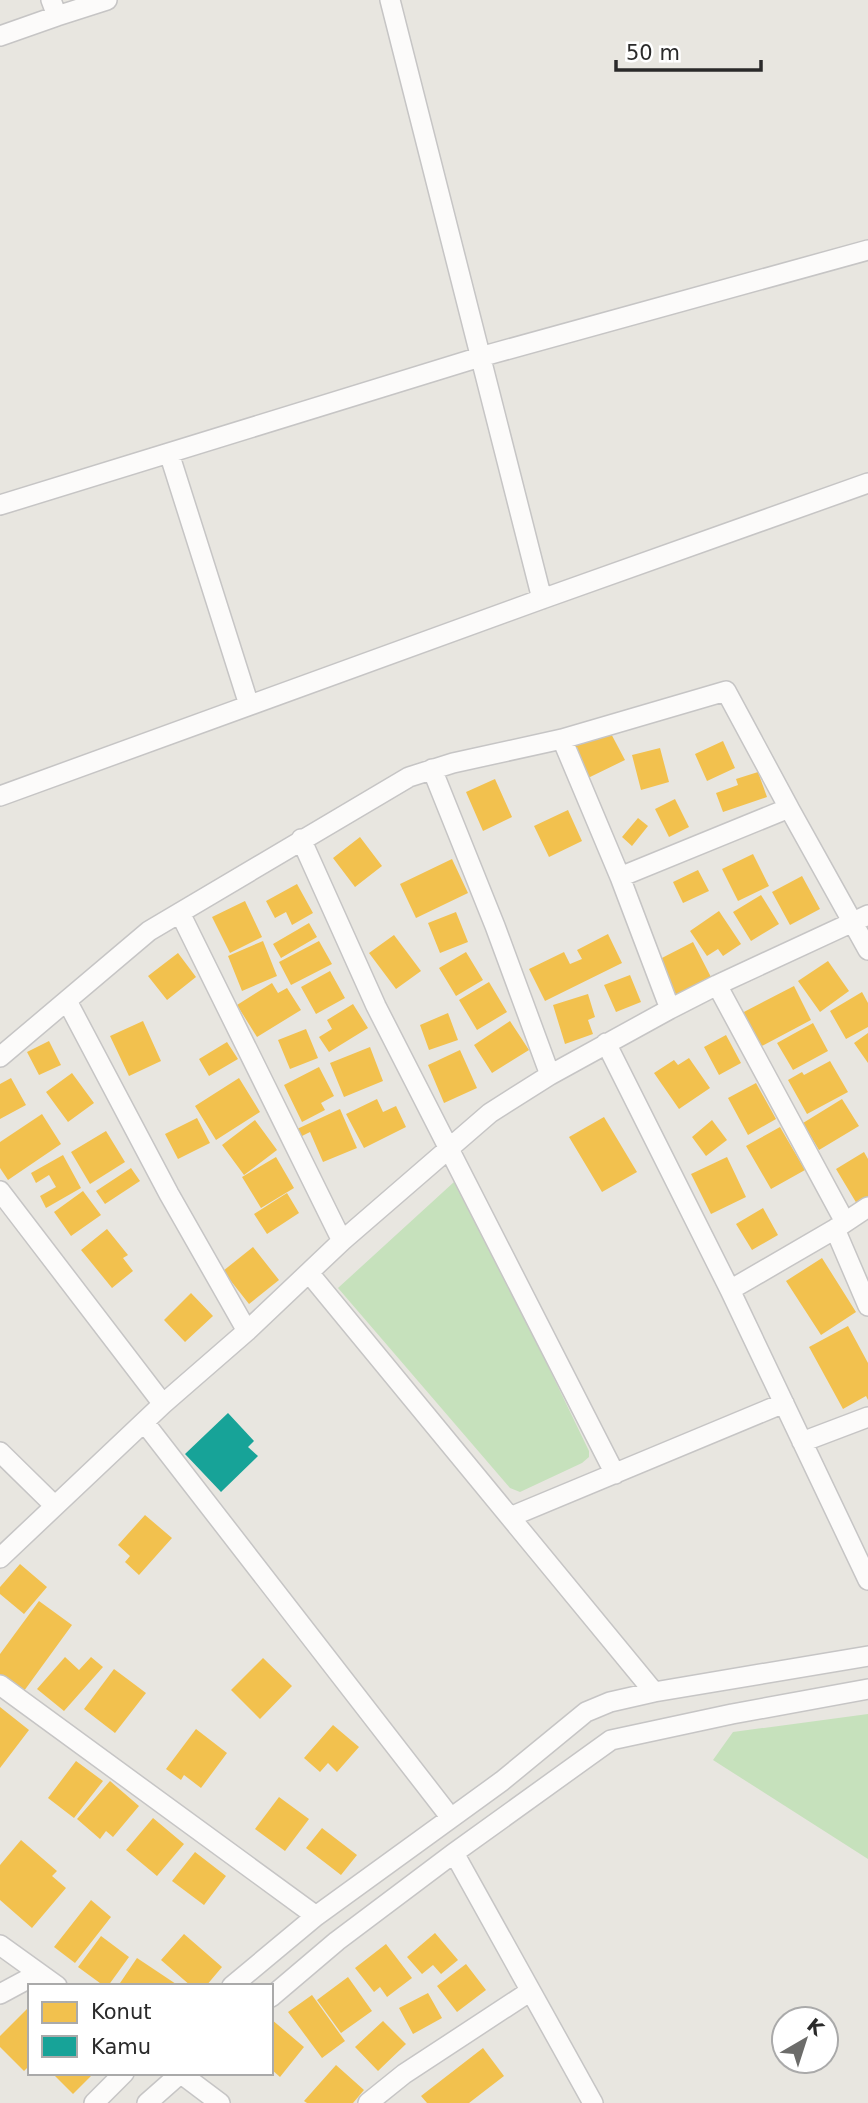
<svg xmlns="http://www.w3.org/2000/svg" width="868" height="2103" font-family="'DejaVu Sans',sans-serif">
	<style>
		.green { fill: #c6e1bc }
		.homes { fill: #f2c14e }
		.public { fill: #17a398 }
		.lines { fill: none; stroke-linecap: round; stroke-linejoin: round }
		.minor-casing { stroke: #c6c5c5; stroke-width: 22 }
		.minor { stroke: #fcfbfa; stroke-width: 19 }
	</style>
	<rect width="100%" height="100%" fill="#e8e6e0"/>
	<!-- green -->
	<path class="green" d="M454 1182 461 1186 589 1451V1457L582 1463 520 1492 510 1488 338 1288Z
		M868 1714V1859L713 1760 733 1732Z"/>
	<!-- homes -->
	<path class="homes" d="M608 728 625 760 588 778 572 747Z
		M723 741 735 768 707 781 695 754Z
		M660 748 669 782 641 790 632 755Z
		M758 772 767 797 723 812 716 793 738 785 736 779Z
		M495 779 512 817 483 831 466 792Z
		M675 799 689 827 669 837 655 809Z
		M568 810 582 841 549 857 534 826Z
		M638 818 648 826 632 846 622 837Z
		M360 837 382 866 355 887 333 858Z
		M753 854 769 886 738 901 722 869Z
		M452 859 468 893 416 918 400 884Z
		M698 870 709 891 683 903 673 882Z
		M802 876 820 909 790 925 772 892Z
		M297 884 313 913 292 925 286 912 275 918 266 901Z
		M761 895 779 924 751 941 733 912Z
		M245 901 262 937 230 953 212 917Z
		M719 911 741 944 723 956 718 949 707 956 690 931Z
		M456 912 468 942 440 953 428 923Z
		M309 923 317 937 281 958 273 944Z
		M608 934 622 963 545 1001 529 969 564 952 570 964 582 959 577 950Z
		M394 935 421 971 396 989 369 953Z
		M263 941 277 976 242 991 228 956Z
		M319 941 332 964 291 985 279 962Z
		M693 942 712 979 676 997 658 960Z
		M466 952 483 980 456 996 439 968Z
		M178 953 196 977 167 1000 148 976Z
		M828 961 849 991 820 1012 798 981Z
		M330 971 345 998 316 1014 301 987Z
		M630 975 641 1002 616 1012 604 985Z
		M489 982 507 1012 477 1030 459 1000Z
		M272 983 278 993 287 988 301 1010 257 1037 237 1005Z
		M794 986 811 1020 758 1048 740 1014Z
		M862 992 868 1003V1027L846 1039 830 1011Z
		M588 994 595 1017 588 1020 593 1034 565 1044 553 1005Z
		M353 1004 368 1028 329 1052 319 1037 332 1029 327 1020Z
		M448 1013 458 1040 429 1050 420 1025Z
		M143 1021 161 1061 129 1076 110 1036Z
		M510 1021 529 1050 492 1073 474 1045Z
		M813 1023 828 1051 793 1070 777 1043Z
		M306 1029 318 1058 290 1069 278 1040Z
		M868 1033V1063L854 1043Z
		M726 1035 741 1063 719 1075 704 1047Z
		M49 1041 61 1065 39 1075 27 1052Z
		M227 1042 238 1059 209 1076 199 1059Z
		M370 1047 383 1081 344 1097 330 1063Z
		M460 1050 477 1088 444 1103 428 1065Z
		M689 1058 710 1088 679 1109 654 1073 674 1060 678 1065Z
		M830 1061 848 1092 807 1114 788 1080 802 1072 804 1075Z
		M319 1067 334 1096 321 1103 325 1110 302 1122 284 1085Z
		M72 1073 94 1103 68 1122 46 1092Z
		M11 1078 26 1105 0 1119V1084Z
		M239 1078 260 1112 216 1140 195 1106Z
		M756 1083 776 1119 748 1135 728 1098Z
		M377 1099 383 1112 396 1106 406 1127 364 1148 346 1114Z
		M842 1099 859 1126 819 1150 803 1123Z
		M340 1109 357 1148 323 1162 310 1132 300 1137 297 1129Z
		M42 1114 61 1144 8 1180 0 1168V1142Z
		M604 1117 637 1172 602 1192 569 1137Z
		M197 1118 210 1143 178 1159 165 1134Z
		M255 1120 277 1150 244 1175 222 1145Z
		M712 1120 727 1140 706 1156 692 1137Z
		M780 1127 805 1170 771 1189 746 1146Z
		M106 1131 125 1162 90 1184 71 1152Z
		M864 1152 868 1159V1197L857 1204 836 1169Z
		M63 1155 81 1188 46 1208 40 1196 56 1187 49 1175 36 1183 31 1173Z
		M276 1157 294 1188 261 1208 242 1177Z
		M727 1157 746 1197 711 1214 691 1174Z
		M131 1168 140 1181 105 1204 96 1191Z
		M83 1191 101 1215 71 1236 54 1212Z
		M287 1193 299 1213 267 1234 254 1214Z
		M763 1208 778 1235 752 1250 736 1224Z
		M107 1229 128 1255 123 1258 133 1271 112 1288 81 1250Z
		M253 1247 279 1280 249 1304 223 1271Z
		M822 1258 856 1312 821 1335 786 1281Z
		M191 1293 213 1316 185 1342 164 1320Z
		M848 1326 868 1363V1400L866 1396 843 1409 809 1347Z
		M145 1515 172 1538 139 1575 125 1562 130 1556 118 1545Z
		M20 1564 47 1587 24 1614 0 1594V1587Z
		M39 1601 72 1625 24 1691 0 1674V1654Z
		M65 1657 79 1670 91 1657 103 1667 64 1711 37 1689Z
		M263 1658 292 1686 260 1719 231 1690Z
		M114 1669 146 1693 115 1733 84 1709Z
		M0 1707 29 1730 0 1768Z
		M333 1725 359 1747 337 1772 328 1763 320 1772 304 1758Z
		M196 1729 227 1753 201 1788 184 1775 181 1780 166 1769Z
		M76 1761 103 1781 74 1818 48 1798Z
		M110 1781 139 1806 113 1837 106 1831 100 1839 77 1819Z
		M279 1797 309 1819 285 1851 255 1829Z
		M153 1818 184 1844 157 1876 126 1850Z
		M322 1828 357 1855 341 1875 306 1848Z
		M21 1840 57 1871 52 1876 66 1888 32 1928 0 1900V1865Z
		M195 1852 226 1876 204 1905 172 1881Z
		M91 1900 111 1917 75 1963 54 1947Z
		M435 1933 458 1960 441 1974 433 1965 422 1974 407 1957Z
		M184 1934 222 1967 206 1986H191L161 1960Z
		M101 1936 129 1957 108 1986H104L78 1967Z
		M386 1944 412 1978 387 1997 380 1987 374 1992 355 1968Z
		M137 1958 176 1984 174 1986H118Z
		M466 1964 486 1990 457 2012 437 1986Z
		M348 1977 372 2011 341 2033 317 2000Z
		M428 1993 442 2018 413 2034 399 2008Z
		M312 1995 345 2041 322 2058 288 2012Z
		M30 2006V2065L24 2071 0 2047V2036Z
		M271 2019 304 2047 280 2077 271 2069Z
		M383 2021 406 2044 378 2071 355 2047Z
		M483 2048 504 2076 469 2103H427L421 2096Z
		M336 2065 364 2090 353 2103H307L304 2101Z
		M52 2073H94L73 2094Z"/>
	<!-- public -->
	<path class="public" d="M228 1413 254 1441 248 1447 258 1456 221 1492 185 1454Z"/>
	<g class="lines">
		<!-- minor casing -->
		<g class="minor-casing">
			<path id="minor" d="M51 0 57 16 107 0
				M390 0 542 599
				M0 36 57 16
				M169 453 249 705
				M0 505 480 357 868 250
				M562 739 726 691 789 808
				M432 769 495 926 550 1075
				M0 796 542 599 868 483
				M301 839 376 1006 615 1474
				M620 877 789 808 868 950
				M180 913 342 1241
				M717 985 845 1222
				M67 1001 169 1194 247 1331
				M606 1043 730 1290 868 1580
				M0 1057 149 931 409 777 453 763 562 739 620 877 670 1009
				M0 1191 163 1404
				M835 1229 868 1306
				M309 1273 654 1692
				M730 1290 835 1229 868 1207
				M144 1422 451 1818
				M802 1442 868 1417
				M0 1452 55 1506
				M510 1517 784 1403
				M0 1558 163 1404 247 1331 342 1241 490 1113 550 1075 670 1009 717 985 868 915
				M0 1685 316 1916
				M454 1853 593 2103
				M0 1945 57 1986
				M232 1986 316 1916 502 1781 586 1712 610 1702 654 1692 868 1656
				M0 1994 39 1973
				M271 1997 337 1941 454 1853 611 1740 732 1714 868 1689
				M180 2073 220 2103
				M94 2103 124 2073
				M147 2103 181 2073
				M368 2103 404 2074 529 1992"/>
		</g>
		<!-- minor -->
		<use href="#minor" class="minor"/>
	</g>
	<!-- legend -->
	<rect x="28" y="1984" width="245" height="91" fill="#ffffff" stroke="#aaaaaa" stroke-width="2"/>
	<rect x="42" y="2002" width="35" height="21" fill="#f2c14e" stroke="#aaaaaa" stroke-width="2"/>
	<text x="91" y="2019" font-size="21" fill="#2a2a2a">Konut</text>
	<rect x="42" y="2036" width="35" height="21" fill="#17a398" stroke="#aaaaaa" stroke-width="2"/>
	<text x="91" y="2054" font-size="21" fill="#2a2a2a">Kamu</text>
	<!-- north arrow -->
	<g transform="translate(805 2040) rotate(39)"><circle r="33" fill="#ffffff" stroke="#aaaaaa" stroke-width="2"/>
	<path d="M0-5L12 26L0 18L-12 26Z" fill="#6c6c6a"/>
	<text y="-10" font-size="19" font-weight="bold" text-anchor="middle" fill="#2a2a2a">K</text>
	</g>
	<!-- scale -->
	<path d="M616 60v10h145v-10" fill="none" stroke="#2a2a2a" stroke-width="3.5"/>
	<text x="626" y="60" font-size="21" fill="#2a2a2a" stroke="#ffffff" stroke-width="5" paint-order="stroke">50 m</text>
</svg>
